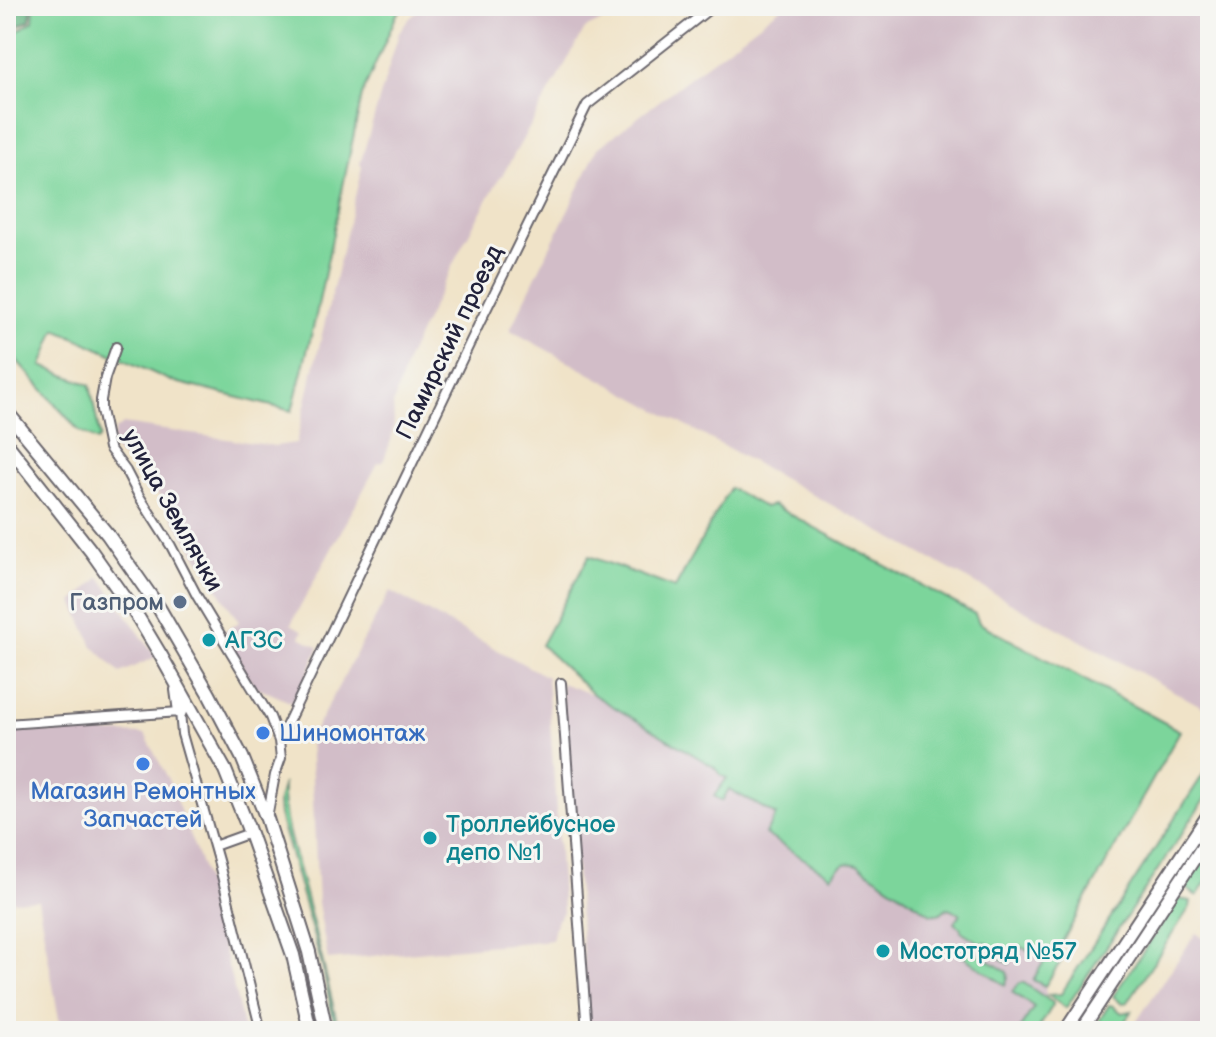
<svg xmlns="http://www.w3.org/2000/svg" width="1216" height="1037" font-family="'Balsamiq Sans',sans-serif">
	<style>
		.industrial { fill: #d2bdc8 }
		.green { fill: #7cd59b; stroke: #4f7c6b; stroke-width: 2 }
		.forest { fill: #65b683; stroke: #446c5f; stroke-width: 2 }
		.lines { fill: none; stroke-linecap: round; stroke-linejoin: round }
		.minor-casing { stroke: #6a666c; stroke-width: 12 }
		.major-casing { stroke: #6a666c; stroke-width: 15 }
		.highway-casing { stroke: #6a666c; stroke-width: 16 }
		.minor { stroke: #fff; stroke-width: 8 }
		.major { stroke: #fff; stroke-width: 11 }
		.highway { stroke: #fff; stroke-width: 12 }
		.service-dot { fill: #5c6f8a; stroke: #f6f6f2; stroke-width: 3 }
		.culture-dot { fill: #0f9aa8; stroke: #f6f6f2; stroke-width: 3 }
		.shop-dot { fill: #3f7fe0; stroke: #f6f6f2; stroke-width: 3 }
		.labels { text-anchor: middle; stroke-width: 6; stroke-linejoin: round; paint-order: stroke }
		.street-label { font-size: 24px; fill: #22223b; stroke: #f6f6f2 }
		.service-label { font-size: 24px; fill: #4e5e75; stroke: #f6f6f2; text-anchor: end }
		.culture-label { font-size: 24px; fill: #0d838f; stroke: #f6f6f2; text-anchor: start }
		.shop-label { font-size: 24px; fill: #366cbe; stroke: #f6f6f2; text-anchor: start }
	</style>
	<rect width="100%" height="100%" fill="#f6f6f2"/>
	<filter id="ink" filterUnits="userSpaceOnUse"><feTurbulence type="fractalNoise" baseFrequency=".0125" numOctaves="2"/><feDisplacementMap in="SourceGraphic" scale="16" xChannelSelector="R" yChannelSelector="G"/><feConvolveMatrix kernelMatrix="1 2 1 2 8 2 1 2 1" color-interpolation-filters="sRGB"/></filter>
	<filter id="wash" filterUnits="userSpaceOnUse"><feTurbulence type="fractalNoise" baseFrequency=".006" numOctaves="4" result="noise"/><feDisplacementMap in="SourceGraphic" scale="32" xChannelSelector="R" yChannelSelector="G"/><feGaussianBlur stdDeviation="1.8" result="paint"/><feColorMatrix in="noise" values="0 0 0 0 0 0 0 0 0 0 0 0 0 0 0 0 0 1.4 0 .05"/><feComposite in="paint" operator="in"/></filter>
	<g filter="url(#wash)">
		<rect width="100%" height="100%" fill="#f0e3c8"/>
		<!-- industrial -->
		<path class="industrial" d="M423 6H634L585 29 502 176 500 177 461 248 408 357 393 404 394 423 391 440 383 462 378 463 291 624 303 631 300 637 319 647 304 682 292 703 252 685 223 632 239 622 143 471 117 454 112 441 115 430 123 424 275 446 296 443 362 167 360 164 399 33 408 20Z
			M783 6H1210V711L510 330 598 148Z
			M100 577 156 657 120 673 93 646 73 602Z
			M390 591 547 677 563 912 556 922 552 940 328 960 318 903 310 739Z
			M561 683 594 695 714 767 722 776 732 779 1063 958 1045 985 1046 995 1021 1031H589Z
			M6 730 145 734 168 779 202 867 237 1000 244 1031H61L38 900 6 901Z
			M1196 933 1210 943V1031H1130Z"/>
		<!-- green -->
		<path class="green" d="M34 6H405L397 14 362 95 315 320 292 411 171 381 56 329 42 366 90 385 100 437 97 441 79 431 6 348V31L16 32 33 21Z
			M730 488 764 507 773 505 975 614 979 623 1180 731 1056 953 1063 958 1045 986 1033 980 1046 958 1021 947 1009 964 994 954 995 950 985 942 983 945 961 931V928L954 923 960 914 946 908C943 913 938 915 931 914L858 865C844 861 840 865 831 876L765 834 776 815 729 789 722 801 714 796 727 778 722 776 714 767 594 695 541 645 589 556 675 588Z
			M1210 764V791L1066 1008 1048 995 1061 994Z
			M283 783C281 817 295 853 303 886 316 934 328 982 339 1031H336L323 969 279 815 278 801Z
			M1210 848V876L1197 896 1184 887Z
			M1179 899 1191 901 1190 907 1128 1002 1122 1004 1113 996Z
			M959 944H963L1007 972 1008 977 1005 985 952 949 953 946Z
			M1020 983H1024L1053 1003V1005L1037 1031H1018L1034 1007 1012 992Z
			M1109 1005 1113 1006 1122 1013 1132 1011 1118 1031H1097L1094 1029Z"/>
		<!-- forest -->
		<path class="forest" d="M6 6H32L30 20 12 29 6 28Z"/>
	</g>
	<g filter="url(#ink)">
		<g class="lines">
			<!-- minor casing -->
			<g class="minor-casing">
				<path id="minor" d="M116 347 105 378 101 400V410L109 448 126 471 139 496 171 546 197 596 270 717 279 741 281 758 275 775 267 818
					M561 683 587 1031
					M6 724 180 712 182 734 219 864 261 1031
					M279 741 480 322 587 105 713 6
					M214 846 250 833"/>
			</g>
			<!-- major casing -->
			<g class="major-casing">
				<path id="major" d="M1065 1031 1210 812
					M1081 1031 1210 835"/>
			</g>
			<!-- highway casing -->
			<g class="highway-casing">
				<path id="highway" d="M6 411 108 535 159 608 209 694 242 757 267 819 309 952 326 1031
					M6 443 91 551 139 619 160 654 225 770 247 825 293 955 310 1031
					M177 690 180 712"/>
			</g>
			<!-- minor -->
			<use href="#minor" class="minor"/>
			<!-- major -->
			<use href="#major" class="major"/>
			<!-- highway -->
			<use href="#highway" class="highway"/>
		</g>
	</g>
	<!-- markers -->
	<circle class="service-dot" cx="180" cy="602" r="8"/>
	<g class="culture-dot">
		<circle cx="209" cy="640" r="8"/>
		<circle cx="430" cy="838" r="8"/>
		<circle cx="883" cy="951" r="8"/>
	</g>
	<g class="shop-dot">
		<circle cx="263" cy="733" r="8"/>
		<circle cx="143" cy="764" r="8"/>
	</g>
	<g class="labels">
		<!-- street labels -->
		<g class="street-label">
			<text transform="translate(449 342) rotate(-64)" y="8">Памирский проезд</text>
			<text transform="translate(173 510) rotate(61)" y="8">улица Землячки</text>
		</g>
		<!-- service labels -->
		<g class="service-label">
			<text x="164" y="610">Газпром</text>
		</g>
		<!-- culture labels -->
		<g class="culture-label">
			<text x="225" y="648">АГЗС</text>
			<text x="446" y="832">Троллейбусное<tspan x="446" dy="28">депо №1</tspan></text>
			<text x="899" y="959">Мостотряд №57</text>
		</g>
		<!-- shop labels -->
		<g class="shop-label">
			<text x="279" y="741">Шиномонтаж</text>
			<text x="143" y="799" text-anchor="middle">Магазин Ремонтных<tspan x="143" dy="28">Запчастей</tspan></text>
		</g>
	</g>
	<!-- margin -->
	<rect width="1216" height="1037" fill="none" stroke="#f6f6f2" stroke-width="32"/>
</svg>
